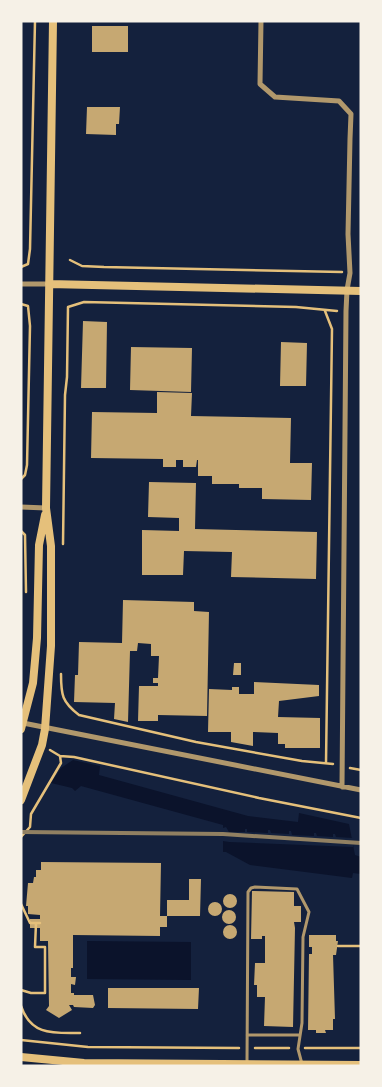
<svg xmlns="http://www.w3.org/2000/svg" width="382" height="1087" font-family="'Source Serif 4',serif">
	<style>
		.water { fill: #0b132b }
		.pier { fill: #14213d }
		.building { fill: #c6a872 }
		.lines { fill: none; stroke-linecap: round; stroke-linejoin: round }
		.path { stroke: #e5c07b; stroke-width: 2.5 }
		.service { stroke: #b1986c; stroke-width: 3 }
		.minor { stroke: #b1986c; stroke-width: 5 }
		.secondary { stroke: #e5c07b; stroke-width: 8 }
		.rail { stroke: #918062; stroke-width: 4 }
	</style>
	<rect width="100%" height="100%" fill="#14213d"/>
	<!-- water -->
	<path class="water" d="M73 760 100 766 99 775 248 816 298 822 299 813 349 824 355 855 361 857V874L353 873 352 878 250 865 226 852H223V825L81 786 75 791 72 788 51 783 61 768Z
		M87 941 191 942V980L87 979Z"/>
	<!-- pier -->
	<path class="pier" d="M226 827 229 832H245V829H247V832L268 833V830H270L271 833 289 834V831H291L292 835 314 836V833H316L317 836 333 837V834H335L336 837 353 838V847L229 842 223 841V828Z"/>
	<!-- building -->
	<path class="building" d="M92 26H128V52H92Z
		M87 107H120L119 124H116V135L86 134Z
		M83 321 107 322 106 388H81Z
		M281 342 307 343 306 386H280Z
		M131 347 192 348 191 392 130 390Z
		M157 392 192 393 191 416 291 418 290 463H312L311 500 262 499V488H239V484H212V476H198V460H197L196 467H183V460H176V467H163V459L91 458 92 412 157 413Z
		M149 482 196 483 195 529 317 532 316 579 231 577 232 552 184 551 183 575H142V530L179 531V518L148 517Z
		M123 600 194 602V611L209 612 207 716 158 715V721H138L139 686H158V683H153V678H158L159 656H151V644L138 643 137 651H130L128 722 114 719 115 703 74 702 75 675H78L79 642 122 643Z
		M234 663H241V675H233Z
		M254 682 319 685V696L279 701 278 717 320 718V748H285V744H278V733L253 732V746L231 742V732H208L209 689 232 690V687H239V694H254Z
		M41 862 161 863 160 916H167V927H160V936L73 935V968H71V977H76L75 985 71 984V993H74V995H93L95 1005 93 1008 74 1007 73 1005H69L72 1010 59 1018 46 1010 49 1006 48 941H40V928H30V919H40V915L28 914V906H26L28 883H33L34 877H36V870H41Z
		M189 879H201L200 916H167V900H189Z
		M252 891 294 892V906H301V922H294L295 928 293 1027 264 1026 265 997H257V985H254L255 963H265V936H262V939H251Z
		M223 901a7 7 0 1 1 14 0a7 7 0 1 1-14 0Z
		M208 909a7 7 0 1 1 14 0a7 7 0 1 1-14 0Z
		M222 917a7 7 0 1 1 14 0a7 7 0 1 1-14 0Z
		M223 932a7 7 0 1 1 14 0a7 7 0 1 1-14 0Z
		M309 935H336V941H338L336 955H333L335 1019H333V1030H325L326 1033H316V1030H308L309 954H312V947H309Z
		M108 988H199L198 1009 108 1008Z"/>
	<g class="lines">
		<!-- path -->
		<path class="path" d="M70 260 82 266 104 267 342 272
			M21 267 28 264 30 249 35 21
			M21 304 28 306 30 326 27 465 25 475 21 479
			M325 311 332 329 326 763
			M21 531 25 535 26 592
			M63 544 65 395 67 377 68 307 84 302 296 307 337 311
			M61 674C61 695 62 702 79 715L196 742 302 761 333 764
			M50 750 60 756 74 757 259 798 361 818
			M350 768 361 770
			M21 837 30 827 31 814 61 763 60 756
			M21 904 30 923H40
			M338 946H361
			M21 990 31 993H45V947H35L36 923
			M21 1006C31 1036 54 1033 80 1033
			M21 1040 88 1047 239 1048
			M255 1048H289
			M305 1048H361"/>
		<!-- service -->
		<path class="service" d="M247 1035H300
			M247 1063 248 892 251 888 255 887 297 889 309 912 303 937 302 1023 298 1049 302 1064"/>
		<!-- minor -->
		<path class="minor" d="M261 21 260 84 275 97 339 101 351 114 350 139 348 234 350 273 347 290 346 311 342 787
			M21 284H49
			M21 507 46 508
			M23 723 361 790"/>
		<!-- secondary -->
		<path class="secondary" d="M49 284 361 291
			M21 729 33 683 37 638 39 545 45 515
			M21 800 42 745 45 729 51 646V546L46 508 53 21
			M21 1057 84 1063 361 1065"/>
		<!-- rail -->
		<path class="rail" d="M21 832 223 834 361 843"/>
	</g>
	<!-- border -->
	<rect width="382" height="1087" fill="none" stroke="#f6f1e7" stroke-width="45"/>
</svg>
